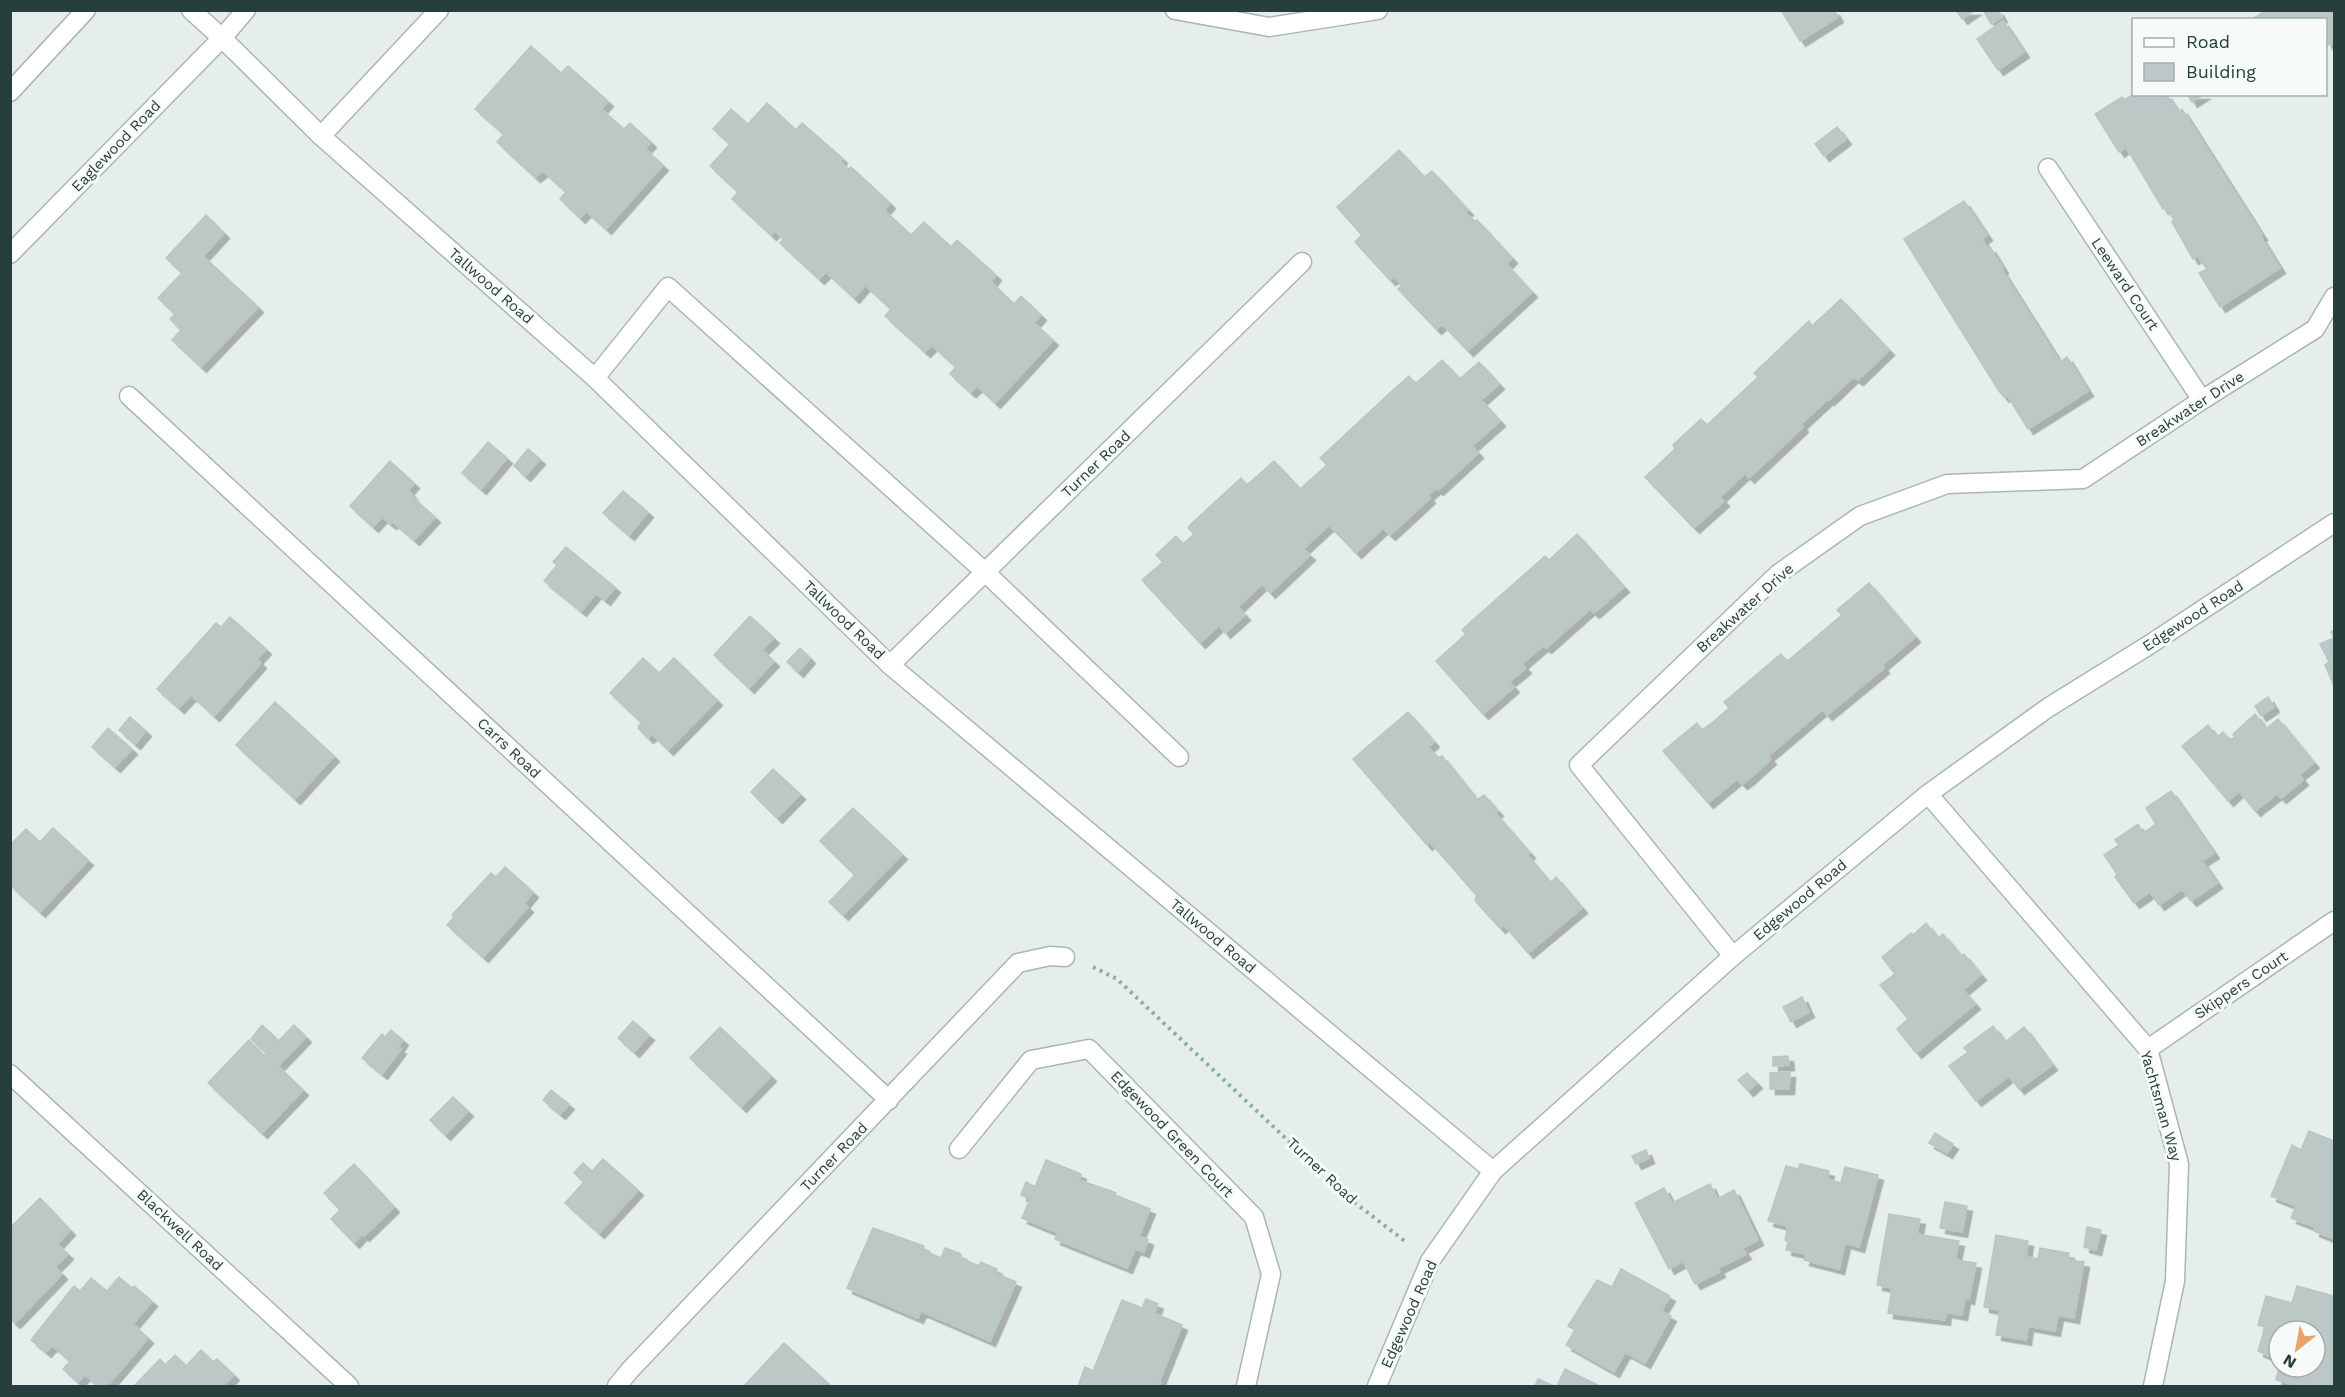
<svg xmlns="http://www.w3.org/2000/svg" width="2345" height="1397" font-family="'Work Sans',sans-serif">
	<style>
		.building { fill: #bbc8c5; stroke: #b8c7c4; stroke-width: 1.5; filter: url(#shadow) }
		.lines { fill: none; stroke-linecap: round; stroke-linejoin: round }
		.service-casing { stroke: #a9b6b4; stroke-width: 21 }
		.minor-casing { stroke: #a9b6b4; stroke-width: 21 }
		.tertiary-casing { stroke: #a9b6b4; stroke-width: 21 }
		.path { stroke: #88afab; stroke-width: 4; stroke-dasharray: 3 4.5; stroke-linecap: butt }
		.service { stroke: #fff; stroke-width: 18 }
		.minor { stroke: #fff; stroke-width: 18 }
		.tertiary { stroke: #fff; stroke-width: 18 }
		.labels { text-anchor: middle; stroke-width: 6; stroke-linejoin: round; paint-order: stroke }
		.street-label { font-size: 15px; fill: #263f3d; stroke: #f6faf9 }
	</style>
	<defs>
		<filter id="shadow"><feDropShadow dx="5.5" dy="5.5" stdDeviation="0" flood-color="#0004"/></filter>
	</defs>
	<rect width="100%" height="100%" fill="#e6eeec"/>
	<!-- building -->
	<path class="building" d="M1781 10H1834L1838 17 1800 41Z
		M1956 10H1975L1962 19Z
		M1983 10H1998L2002 17 1991 24Z
		M2266 10H2334V42L2328 45 2326 41V20H2251Z
		M2003 21 2024 52 1998 70 1977 39Z
		M531 46 561 73 568 66 608 101 601 109 624 129 630 123 633 126 651 142 645 149 663 165 606 229 586 211 580 218 560 199 566 192 543 171 535 177 497 142 504 134 475 109Z
		M2134 94H2166L2178 112 2182 109 2262 235 2260 236 2280 268 2220 307 2199 273 2207 269 2198 256 2193 259 2172 222 2174 220 2166 207 2163 209 2126 147 2119 152 2095 114 2122 97 2124 100Z
		M2187 94H2204L2192 102Z
		M767 103 796 130 802 123 842 158 840 161 848 169 851 167 890 203 884 210 911 235 924 222 951 247 957 240 996 275 991 282 1014 304 1021 296 1041 315 1034 323 1053 340 995 403 977 386 971 392 969 391 950 374 956 367 932 345 925 352 885 316 891 309 865 285 854 298 826 272 819 279 780 243 784 239 775 231 771 235 732 199 738 192 710 166 730 144 713 129 731 109 748 124Z
		M1837 127 1846 139 1824 156 1815 144Z
		M1399 150 1424 177 1432 171 1468 210 1465 212 1474 221 1477 220 1512 258 1506 264 1532 292 1468 351 1442 324 1436 329 1398 289 1402 285 1395 277 1390 280 1355 242 1362 235 1337 207Z
		M1964 201 1987 235 1982 239 1988 249 1990 247 2003 268 2001 269 2056 356 2061 362 2067 357 2088 391 2028 429 2007 395 2004 397 1999 391 1904 239Z
		M206 215 224 233 203 256 258 307 201 367 172 340 181 330 170 319 175 314 158 298 182 273 166 258Z
		M1841 299 1889 350 1858 380 1853 377 1829 400 1828 399 1801 424 1803 427 1749 478 1745 473 1720 497 1724 501 1694 528 1645 477 1675 449 1673 445 1701 419 1707 425 1756 379 1758 377 1754 373 1809 321 1812 326Z
		M1442 360 1460 379 1479 362 1499 384 1481 400 1500 421 1472 446 1478 453 1438 490 1436 488 1428 495 1430 498 1390 535 1383 528 1356 553 1329 525 1303 549 1310 555 1270 593 1262 584 1238 607 1245 615 1225 633 1219 625 1200 643 1142 580 1163 562 1156 555 1176 536 1183 544 1194 534 1188 528 1190 525 1241 478 1247 485 1274 461 1300 489 1327 465 1320 458 1393 390 1409 376 1415 384Z
		M488 442 507 458 481 489 462 473Z
		M528 449 540 459 525 476 514 466Z
		M390 461 414 483 408 490 413 496 412 497 435 517 414 540 393 522 391 524 382 517 373 527 350 506Z
		M623 491 648 512 629 535 603 513Z
		M1577 534 1624 587 1594 613 1590 609 1546 648 1544 645 1524 662 1522 664 1526 668 1509 682 1514 687 1483 714 1436 661 1466 634 1462 630 1466 626 1543 558 1545 556 1549 560Z
		M566 547 615 587 605 600 596 593 581 611 544 581 557 565 553 562Z
		M1869 583 1915 637 1882 665 1884 668 1827 715 1822 710 1768 756 1771 759 1749 779 1742 784 1737 779 1708 803 1663 751 1697 723 1702 730 1713 722 1729 708 1724 702 1781 654 1787 661 1791 658 1842 615 1837 610Z
		M750 616 774 638 762 650 774 661 749 688 714 655Z
		M230 617 266 649 257 659 261 663 214 716 191 695 179 708 157 689 216 623 221 627Z
		M2334 630V686L2325 665 2329 662 2320 644 2334 638 2331 632Z
		M800 648 810 658 798 672 787 662Z
		M643 658 659 673 674 658 717 700 668 750 652 734 648 738 638 728 641 722 610 693Z
		M2268 697 2274 707 2261 716 2255 706Z
		M275 702 334 756 295 799 236 745Z
		M1408 712 1434 742 1428 747 1438 758 1442 756 1477 800 1484 795 1498 811 1495 813 1530 853 1527 855 1547 879 1550 883 1556 877 1582 908 1528 953 1504 925 1500 928 1477 903 1475 899 1477 896 1457 873 1430 842 1427 845 1353 759Z
		M2255 714 2266 729 2278 719 2314 763 2299 775 2303 780 2281 798 2277 794 2255 811 2239 791 2228 801 2182 746 2208 725 2217 737 2223 732 2230 740 2235 737 2233 734Z
		M130 717 146 731 135 744 119 730Z
		M108 728 132 749 115 767 92 747Z
		M773 769 800 794 777 818 751 792Z
		M2171 791 2214 853 2202 861 2217 883 2191 901 2182 889 2159 905 2150 892 2134 903 2115 877 2117 874 2104 855 2119 845 2115 840 2138 824 2143 833 2156 824 2146 808Z
		M853 808 902 854 843 915 829 902 855 875 820 841Z
		M53 828 88 860 40 912 10 885V845L26 829 40 842Z
		M505 867 533 892 524 903 528 907 483 957 447 925 454 917 452 915 491 873 496 877Z
		M1926 923 1938 939 1943 934 1961 956 1964 954 1981 975 1963 990 1975 1004 1916 1053 1897 1029 1908 1019 1880 985 1895 974 1882 957 1911 933 1913 935Z
		M1802 997 1809 1012 1791 1022 1783 1007Z
		M633 1021 649 1035 634 1052 618 1038Z
		M262 1025 277 1039 265 1052 251 1039Z
		M294 1025 306 1037 278 1066 303 1090 262 1133 208 1083 249 1040 264 1056Z
		M1993 1026 2005 1042 2024 1027 2052 1065 2019 1089 2009 1076 1976 1101 1949 1066 1968 1052 1964 1048 1966 1046Z
		M720 1027 771 1076 741 1107 690 1058Z
		M391 1030 403 1040 398 1047 401 1049 382 1074 362 1058 382 1034 385 1037Z
		M1788 1056 1789 1065 1773 1066V1057Z
		M1790 1072 1789 1089H1770V1073Z
		M1747 1073 1757 1083 1748 1091 1738 1080Z
		M551 1090 569 1104 560 1114 543 1100Z
		M453 1097 468 1111 445 1135 430 1120Z
		M2309 1131 2334 1141V1239L2314 1231 2315 1227 2291 1218 2296 1206 2271 1196 2292 1145 2301 1150Z
		M1935 1133 1953 1144 1947 1153 1929 1143Z
		M1646 1150 1649 1158 1636 1164 1632 1156Z
		M603 1159 638 1190 599 1233 565 1203 584 1182 574 1173 583 1163 592 1171Z
		M1046 1160 1081 1174 1079 1180 1111 1191 1116 1193 1115 1195 1150 1209 1139 1236 1148 1240 1144 1252 1135 1249 1127 1268 1055 1239 1058 1233 1022 1218 1030 1199 1021 1195 1026 1182 1035 1187Z
		M354 1164 394 1207 364 1236 362 1234 354 1243 331 1219 340 1210 324 1193Z
		M1800 1164 1829 1171 1827 1179 1841 1183 1845 1167 1878 1175 1859 1247 1845 1243 1839 1269 1804 1260 1806 1254 1786 1250 1788 1242 1785 1240 1788 1226 1768 1221 1786 1166 1798 1169Z
		M1710 1184 1717 1199 1734 1190 1758 1240 1742 1248 1746 1254 1718 1268 1720 1272 1695 1284 1683 1261 1669 1269 1635 1203 1664 1188 1672 1203Z
		M40 1198 70 1230 57 1244 68 1254 55 1267 62 1274 15 1323 10 1319V1225L12 1226Z
		M1945 1202 1967 1206 1962 1232 1940 1228Z
		M1889 1214 1920 1219 1917 1234 1959 1241 1955 1260 1976 1263 1969 1299 1965 1298 1962 1315 1946 1312 1945 1320 1888 1313 1892 1288 1877 1285Z
		M2087 1227 2101 1230 2096 1250 2084 1247Z
		M873 1228 924 1246 922 1250 941 1258 945 1248 961 1254 960 1258 979 1266 981 1262 997 1269 995 1273 1016 1282 990 1341 921 1311 918 1318 847 1288Z
		M1996 1235 2028 1241 2026 1257 2038 1259 2040 1248 2069 1253 2068 1260 2084 1262 2074 1318 2058 1315 2055 1331 2028 1326 2026 1340 1996 1335 2000 1310 1984 1307Z
		M1621 1269 1670 1296 1661 1311 1671 1316 1645 1363 1625 1352 1614 1372 1566 1345 1575 1330 1568 1326 1597 1280 1612 1287Z
		M119 1277 132 1288 134 1286 152 1301 133 1324 148 1338 107 1386H99L85 1375 78 1382 63 1369 70 1361 52 1345 46 1352 31 1340 74 1286 80 1291 91 1278 107 1291Z
		M2297 1286 2334 1296V1386H2300L2276 1380 2279 1367H2315V1331H2279V1360L2258 1351 2265 1327 2258 1325 2266 1296 2292 1303Z
		M1146 1299 1158 1304 1154 1313 1182 1325 1159 1382 1161 1383 1160 1386H1078L1085 1367 1093 1371 1122 1300 1142 1308Z
		M784 1343 831 1386H744Z
		M201 1350 213 1362 217 1359 234 1375 223 1386H134L160 1359 165 1365 175 1355 186 1366Z
		M1565 1369 1598 1385 1597 1386H1557Z
		M1538 1379 1554 1386H1535Z"/>
	<g class="lines">
		<!-- service casing -->
		<g class="service-casing">
			<path id="service" d="M191 10 222 38 246 10
				M10 92 86 10
				M321 136 439 10
				M595 378 668 287 985 572 1179 757"/>
		</g>
		<!-- minor casing -->
		<g class="minor-casing">
			<path id="minor" d="M1175 10 1269 27 1378 10
				M2048 168 2202 400
				M10 254 222 38 321 136 595 378 890 665 1493 1171
				M129 396 889 1100
				M890 665 1302 262
				M1928 794 2148 1049 2179 1164 2175 1281 2153 1386
				M1733 956 1579 765 1778 574 1860 516 1947 484 2083 479 2202 400 2315 329 2334 297
				M2148 1049 2334 921
				M10 1074 349 1386
				M959 1149 1031 1060 1089 1049 1254 1217 1271 1274 1246 1386
				M617 1386 630 1370 1018 963 1050 956 1065 957"/>
		</g>
		<!-- tertiary casing -->
		<g class="tertiary-casing">
			<path id="tertiary" d="M1377 1386 1430 1261 1493 1171 1733 956 1928 794 2049 707 2149 645 2334 523"/>
		</g>
		<!-- path -->
		<path class="path" d="M1093 967 1117 979 1350 1199 1406 1242"/>
		<!-- service -->
		<use href="#service" class="service"/>
		<!-- minor -->
		<use href="#minor" class="minor"/>
		<!-- tertiary -->
		<use href="#tertiary" class="tertiary"/>
	</g>
	<g class="labels">
		<!-- street labels -->
		<g class="street-label">
			<text transform="translate(116 146) rotate(-46)" y="5">Eaglewood Road</text>
			<text transform="translate(2125 284) rotate(56)" y="5">Leeward Court</text>
			<text transform="translate(491 286) rotate(41)" y="5">Tallwood Road</text>
			<text transform="translate(2190 409) rotate(-33)" y="5">Breakwater Drive</text>
			<text transform="translate(1096 464) rotate(-44)" y="5">Turner Road</text>
			<text transform="translate(1745 608) rotate(-42)" y="5">Breakwater Drive</text>
			<text transform="translate(2193 616) rotate(-33)" y="5">Edgewood Road</text>
			<text transform="translate(844 620) rotate(44)" y="5">Tallwood Road</text>
			<text transform="translate(509 748) rotate(43)" y="5">Carrs Road</text>
			<text transform="translate(1800 900) rotate(-40)" y="5">Edgewood Road</text>
			<text transform="translate(1213 936) rotate(40)" y="5">Tallwood Road</text>
			<text transform="translate(2241 985) rotate(-34)" y="5">Skippers Court</text>
			<text transform="translate(2161 1106) rotate(74)" y="5">Yachtsman Way</text>
			<text transform="translate(1172 1134) rotate(46)" y="5">Edgewood Green Court</text>
			<text transform="translate(834 1157) rotate(-46)" y="5">Turner Road</text>
			<text transform="translate(1322 1171) rotate(43)" y="5">Turner Road</text>
			<text transform="translate(180 1230) rotate(43)" y="5">Blackwell Road</text>
			<text transform="translate(1409 1314) rotate(-66)" y="5">Edgewood Road</text>
		</g>
	</g>
	<!-- border -->
	<rect width="2345" height="1397" fill="none" stroke="#263f3d" stroke-width="24"/>
	<!-- legend -->
	<rect x="2132" y="18" width="195" height="78" fill="#f6faf9" stroke="#a3afae" stroke-width="1.5"/>
	<rect x="2144" y="38" width="30" height="9" fill="#ffffff" stroke="#a3afae" stroke-width="1.5"/>
	<text x="2186" y="48" font-size="18" fill="#263f3d">Road</text>
	<rect x="2144" y="63" width="30" height="18" fill="#bbc8c5" stroke="#a3afae" stroke-width="1.5"/>
	<text x="2186" y="78" font-size="18" fill="#263f3d">Building</text>
	<!-- north arrow -->
	<g transform="translate(2297 1349) rotate(211)"><circle r="28" fill="#f6faf9" stroke="#a3afae" stroke-width="1.5"/>
	<path d="M0-4.5L10 22L0 15L-10 22Z" fill="#e8a369"/>
	<text y="-9" font-size="16" font-weight="bold" text-anchor="middle" fill="#263f3d">N</text>
	</g>
</svg>
